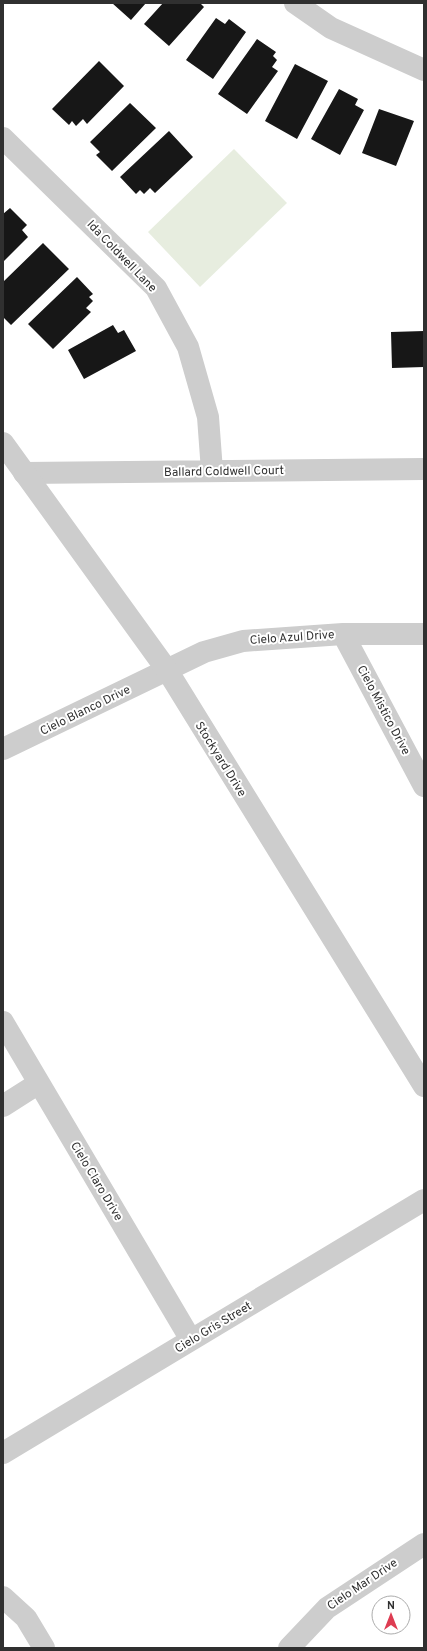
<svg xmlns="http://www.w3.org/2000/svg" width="427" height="1651" font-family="Overpass,sans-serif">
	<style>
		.green { fill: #e7eddf }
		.building { fill: #171717 }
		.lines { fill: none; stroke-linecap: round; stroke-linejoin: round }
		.minor { stroke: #cdcdcd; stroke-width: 22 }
		.tertiary { stroke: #cdcdcd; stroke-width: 22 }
		.labels { text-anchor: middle; stroke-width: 4; stroke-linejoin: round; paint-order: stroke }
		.street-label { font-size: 12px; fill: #303030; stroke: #fff }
	</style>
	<rect width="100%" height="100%" fill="#fff"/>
	<!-- green -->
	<path class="green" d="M234 149 287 203 200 287 148 232Z"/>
	<!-- building -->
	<path class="building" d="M112 3H146L131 20Z
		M163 3H200L204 7 169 46 144 24Z
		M216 18 225 24 229 19 246 32 213 79 186 60Z
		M257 39 276 52 273 56 277 60 272 67 278 71 247 114 218 94Z
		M99 61 124 86 87 124 83 119 76 126 72 121 69 125 52 109Z
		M295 64 328 81 297 139 265 121Z
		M339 89 358 99 355 105 364 110 340 155 311 139Z
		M130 103 156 128 112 171 96 155 100 152 90 142Z
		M379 109 414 121 396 166 362 153Z
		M169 131 193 157 155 193 150 188 144 194 140 190 136 194 120 177Z
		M10 208 27 225 22 230 28 237 3 262V214Z
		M43 243 69 269 11 325 3 317V282Z
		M77 277 93 294 89 297 93 301 86 308 91 312 53 349 28 324Z
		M113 325 118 333 124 330 136 351 84 379 68 350Z
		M424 331V367L392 368 391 332Z"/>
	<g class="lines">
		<!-- minor -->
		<path class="minor" d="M295 3 331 28 424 70
			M3 138 156 288 188 347 208 417 212 471
			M24 473 424 469
			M343 634 424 786
			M3 749 204 652 243 641 343 634H424
			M3 1022 191 1340
			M3 1106 39 1083
			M3 1453 424 1200
			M3 1597 26 1618 44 1648
			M289 1648 327 1608 424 1544"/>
		<!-- tertiary -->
		<path class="tertiary" d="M3 443 167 670 424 1086"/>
	</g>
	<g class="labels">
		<!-- street labels -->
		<g class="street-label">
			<text transform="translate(122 256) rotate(46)" y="4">Ida Coldwell Lane</text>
			<text transform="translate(224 471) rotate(-1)" y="4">Ballard Coldwell Court</text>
			<text transform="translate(292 637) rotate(-4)" y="4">Cielo Azul Drive</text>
			<text transform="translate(85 710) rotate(-26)" y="4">Cielo Blanco Drive</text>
			<text transform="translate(384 710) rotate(62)" y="4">Cielo Mistico Drive</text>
			<text transform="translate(221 759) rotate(58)" y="4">Stockyard Drive</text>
			<text transform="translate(97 1181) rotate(59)" y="4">Cielo Claro Drive</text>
			<text transform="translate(213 1327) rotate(-31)" y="4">Cielo Gris Street</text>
			<text transform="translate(362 1584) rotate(-34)" y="4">Cielo Mar Drive</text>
		</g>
	</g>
	<!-- border -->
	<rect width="427" height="1651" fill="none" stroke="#303030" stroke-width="8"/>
	<!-- north arrow -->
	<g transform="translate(391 1615)"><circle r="19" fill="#ffffff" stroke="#acacac"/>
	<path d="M0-3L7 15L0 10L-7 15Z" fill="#de3c52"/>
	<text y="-6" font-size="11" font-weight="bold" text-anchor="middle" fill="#303030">N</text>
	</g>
</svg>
